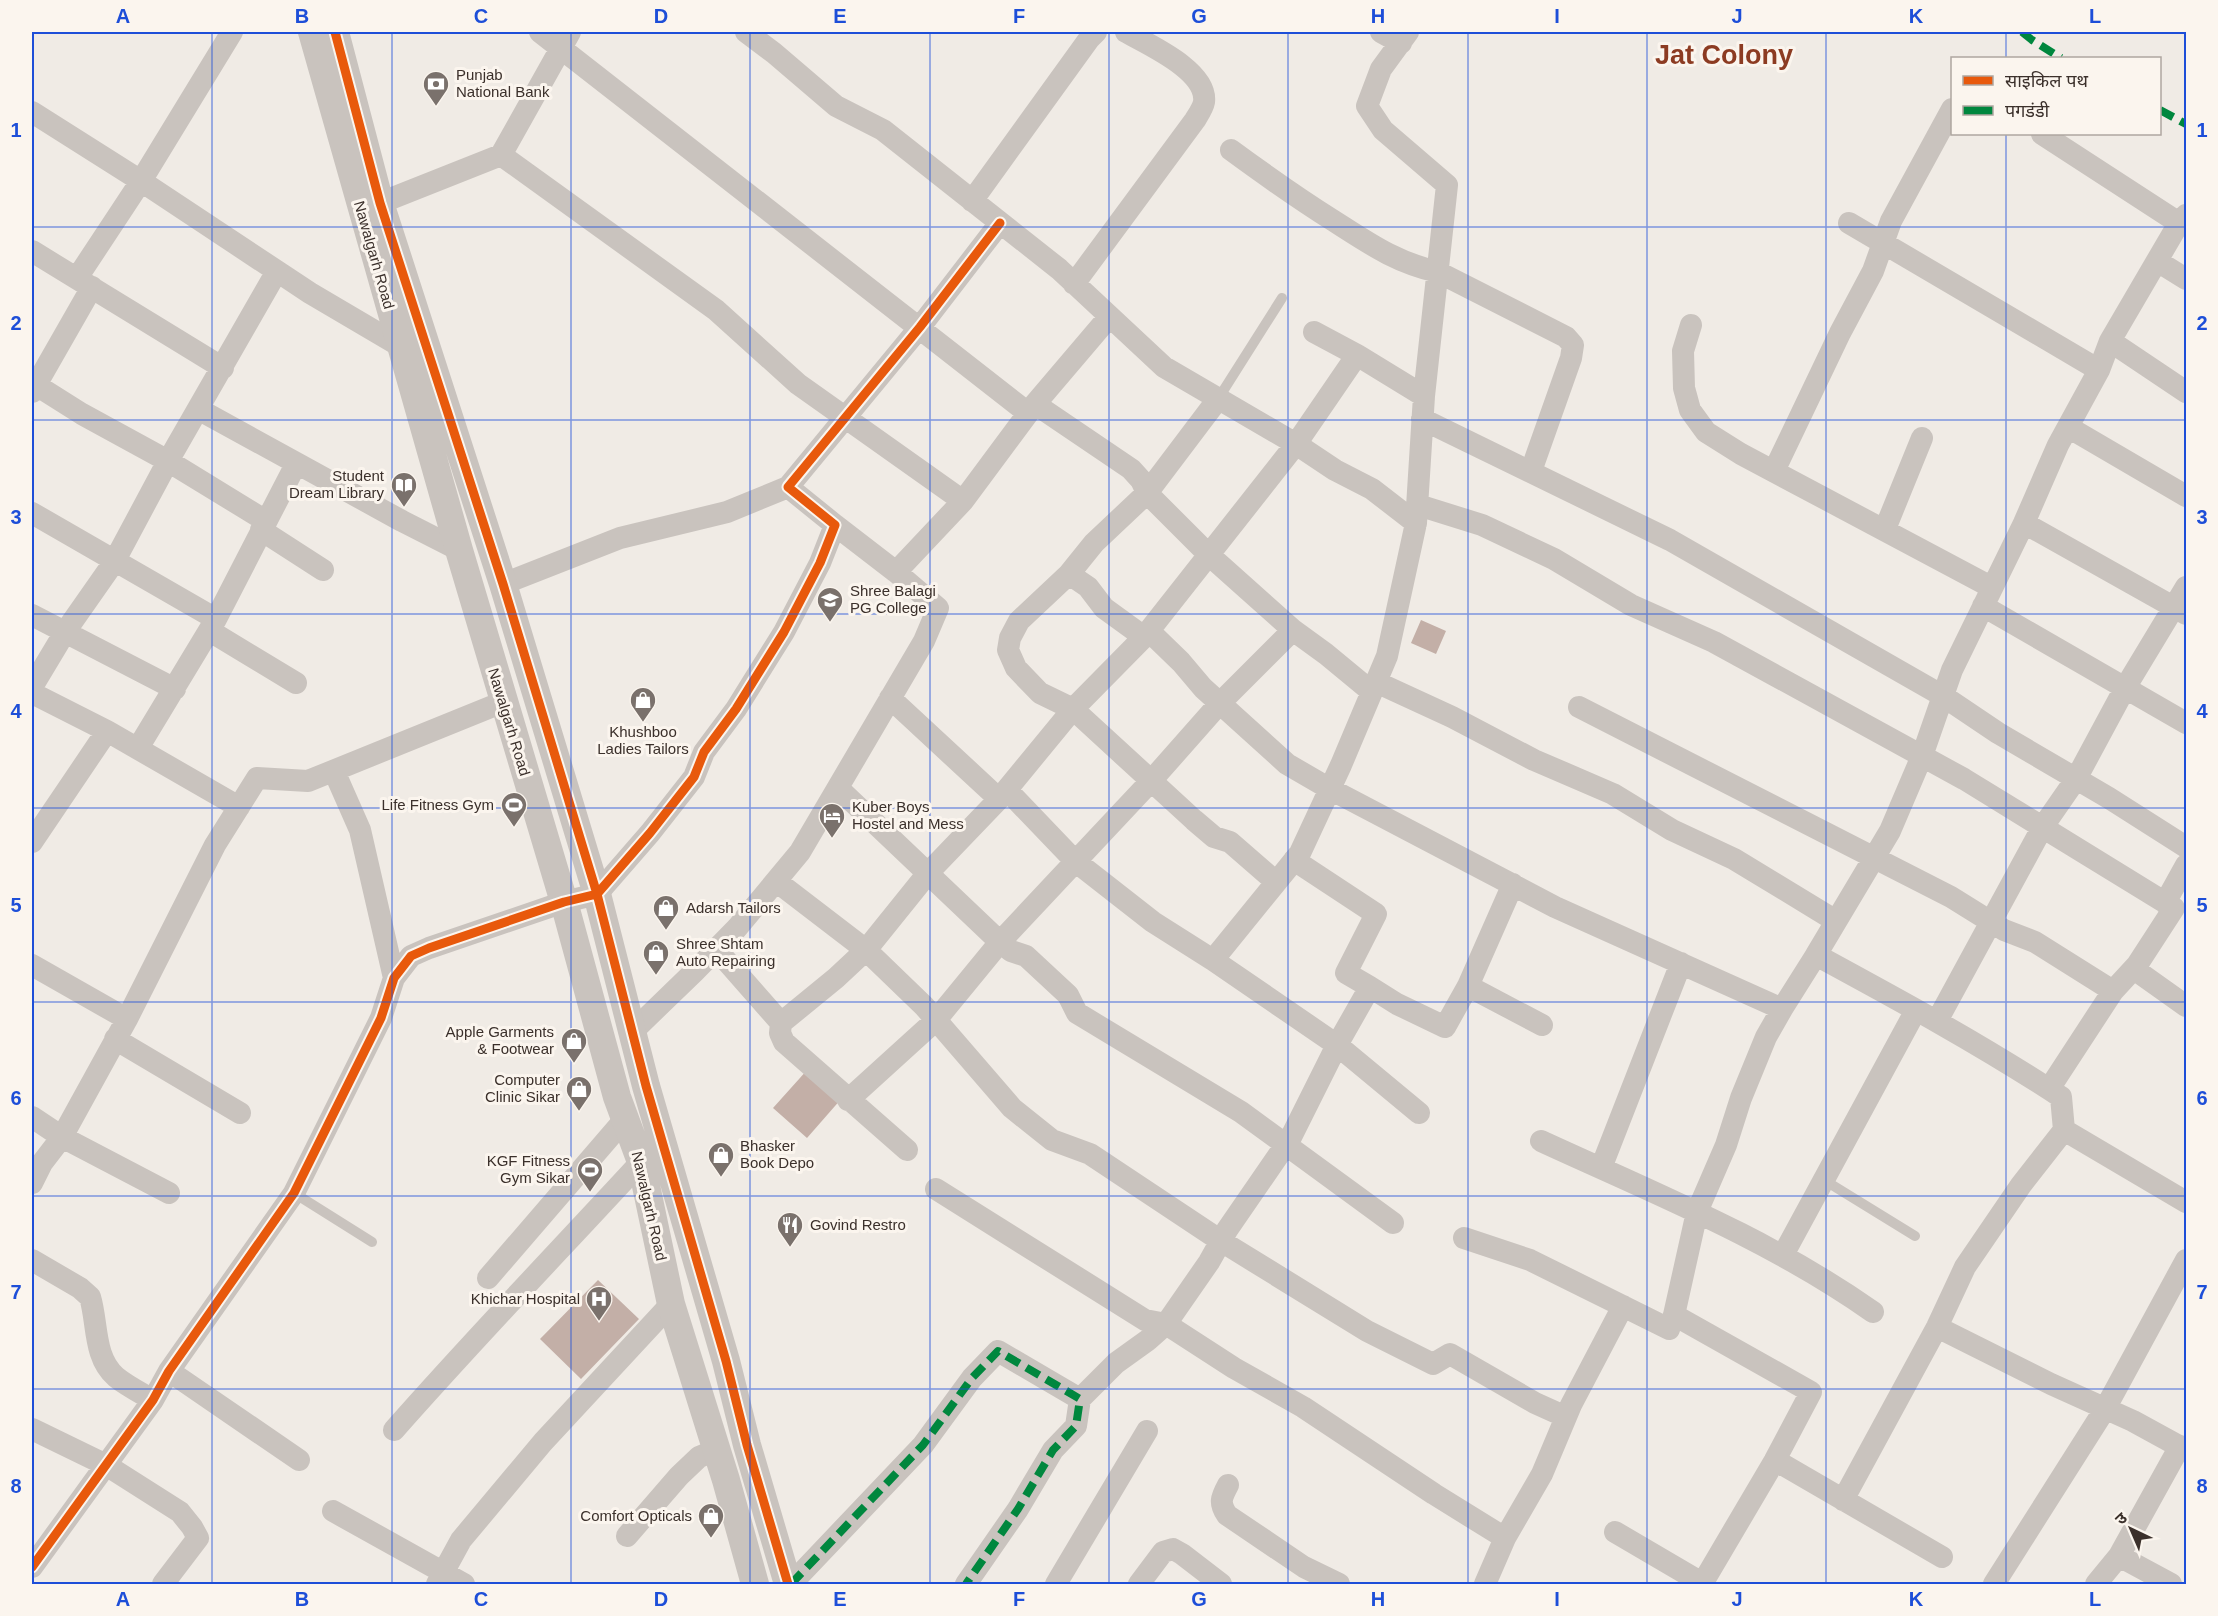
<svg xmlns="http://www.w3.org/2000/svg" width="2218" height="1616" font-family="Arial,'Noto Sans Devanagari',sans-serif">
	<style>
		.building { fill: #c3afa7 }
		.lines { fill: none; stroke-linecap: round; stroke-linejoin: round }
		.service { stroke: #c9c3be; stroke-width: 10 }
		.minor { stroke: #c9c3be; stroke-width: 22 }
		.tertiary { stroke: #c9c3be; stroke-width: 28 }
		.quiet { stroke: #00873e; stroke-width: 8; stroke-dasharray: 15 8; stroke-linecap: butt }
		.cycleway-casing { stroke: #fbf5ee; stroke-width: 13 }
		.cycleway { stroke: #e8590c; stroke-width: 9 }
		.grid { fill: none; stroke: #1d4ed8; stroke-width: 1.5; stroke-opacity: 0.55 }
		.labels { text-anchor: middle; stroke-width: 6; stroke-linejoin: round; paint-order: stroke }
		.poi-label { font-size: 15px; fill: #3b302b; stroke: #fbf5ee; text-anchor: start }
		.street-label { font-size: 15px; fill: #3b302b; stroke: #fbf5ee }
		.town-label { font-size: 27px; font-weight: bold; fill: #8c3b22; stroke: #fbf5ee }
		.neatline { fill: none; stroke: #1d4ed8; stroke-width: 2 }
		.grid-label { font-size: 20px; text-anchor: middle; font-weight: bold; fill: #1d4ed8 }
	</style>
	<rect width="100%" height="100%" fill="#f0ebe5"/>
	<!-- building -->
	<path class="building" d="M1421 620 1446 631 1436 654 1411 643Z
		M808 1069 842 1098 807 1138 773 1108Z
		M598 1280 639 1319 581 1379 540 1339Z"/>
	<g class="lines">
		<!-- service -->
		<path class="service" d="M1218 399 1282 298
			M1824 1180 1915 1236
			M294 1193 372 1242"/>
		<!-- minor -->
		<path class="minor" d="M540 32 1028 413
			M746 32 774 53 836 106 883 130 1059 269 1164 367 1296 444 1335 470 1372 489 1416 523
			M1381 32 1401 43
			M1408 32 1381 69 1367 106 1383 130 1447 185 1424 396 1416 523 1387 656 1341 765 1300 853 1213 960 1337 1045 1419 1113
			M32 112 141 181 310 293 400 346
			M2042 134 2179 223
			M1231 150C1265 175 1299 199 1334 221 1370 244 1395 262 1438 272L1566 337 1573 345 1571 358 1531 471
			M501 155 570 32
			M972 201 1089 39 1096 32
			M380 203 501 155 716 310 798 384 963 501
			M1849 223 2099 370
			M32 251 223 368
			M2157 261 2186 279
			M77 278 141 181 232 32
			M1074 284 1195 120C1198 115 1203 108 1204 102 1208 71 1149 45 1126 32
			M1691 325 1683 351 1684 388 1690 410 1706 432 1741 454 1991 587
			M1314 332 1357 355 1424 396
			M2110 341 2179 223 2186 215
			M36 385 82 414 168 461 266 521
			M32 392 92 287
			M1218 399 1147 493 1094 543 1069 574 1019 621 1010 638 1008 650 1016 668 1040 693 1073 709 1194 820 1214 837 1230 842 1276 882
			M1035 404 1131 469 1141 480 1147 493 1209 555 1293 630 1326 654 1372 692
			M198 409 402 521 459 550
			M1422 419 1670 540 1943 696 1998 733 2109 798 2186 847
			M2068 427 2186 496
			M1774 471 1840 333 1873 271 1891 221 1952 109
			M1418 505 1482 525 1554 559 1631 605 1714 642 1964 779 2174 908 2137 965 2113 991 2049 1089
			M32 513 216 619
			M2024 523 2186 614
			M1885 529 1922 438
			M261 530 323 570
			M896 572 963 501 1035 404 1109 317
			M1069 574 1088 587 1104 608 1144 637
			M503 584 620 538 727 512 788 487
			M1983 606 2186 723
			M32 615 175 689
			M210 631 296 683
			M1149 631 1181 662 1203 688 1287 764 1330 789 1555 907 1782 1009
			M1376 682 1452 717 1534 760 1613 794 1672 830 1734 859 1836 921
			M32 687 65 632 114 562 168 461 277 271
			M32 693 107 731 239 807
			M890 698 999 799
			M1579 707 1951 897 2004 930 2035 942 2113 991
			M138 748 216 619 296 464
			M334 771 360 830 394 978
			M838 788 1000 942 1011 951 1026 956 1068 995 1077 1013 1241 1112 1393 1223
			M1007 790 1075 861 1153 922 1213 960
			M32 842 107 731
			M776 881 866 950 924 1006 1012 1108 1052 1140 1090 1154 1221 1241 1367 1331 1433 1364 1450 1354 1535 1403 1566 1417
			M2165 903 2186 865
			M716 949 781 1023
			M1816 955 1890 831 1922 756 1952 670 2024 523 2058 445 2099 370 2110 341 2186 392
			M32 965 127 1019
			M2134 969 2186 1006
			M1468 986 1513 884
			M1370 987 1397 1004 1445 1027 1468 986 1542 1025
			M1937 1021 2042 828 2076 779 2125 688 2186 587
			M633 1031 695 971 737 928 800 852 924 641 938 608 896 572 835 525
			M115 1039 240 1113
			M848 1100 936 1020 1000 942 1151 781 1219 704 1293 630
			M32 1117 62 1137 169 1193
			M2064 1130 2186 1202
			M1541 1141C1654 1193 1771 1240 1873 1312
			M907 1150 784 1042 780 1033 781 1023 836 978 866 950 928 873 999 799 1073 709 1144 637 1296 444 1357 355
			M1601 1168 1681 963
			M32 1183 42 1163 62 1137 127 1019 215 845 257 778 308 781 503 702
			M936 1189 1145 1320 1166 1324 1234 1368 1303 1407 1434 1494 1505 1538
			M1464 1238 1530 1260 1669 1329 1674 1315
			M1783 1255 1916 1010
			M32 1260 80 1288 90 1297C98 1323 93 1357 116 1377 127 1386 141 1393 153 1400
			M488 1278 625 1119
			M1937 1327 2051 1384 2133 1421 2186 1450
			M169 1371 299 1460
			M1080 1399 1116 1363 1148 1340 1166 1324 1209 1262 1227 1230 1291 1137 1337 1045 1370 987 1346 973 1376 914 1294 860
			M32 1429 106 1465 180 1512 192 1527 198 1538 163 1584
			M394 1430C474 1339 559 1251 641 1162
			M1228 1485C1221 1498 1219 1503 1227 1515L1304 1567 1339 1584
			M1843 1500 1937 1327 1965 1267 2021 1185 2064 1130 2061 1097C1982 1045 1899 1000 1816 955L1782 1009 1766 1037 1741 1098 1726 1145 1697 1212 1674 1315 1811 1392 1775 1460 1942 1557
			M333 1511 464 1584
			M1615 1532 1702 1583
			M627 1536 679 1476 699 1457 716 1450
			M2119 1556 2171 1584
			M32 1567 153 1400 169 1371 294 1193 381 1018 394 978 411 956 429 948 564 902 597 894 650 833 694 777 704 752 736 709 784 632 820 563 835 525 788 487 920 327 1000 223
			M437 1584 461 1540 543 1442 671 1304
			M791 1584 923 1445 972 1378 998 1351 1080 1399 1076 1426 1053 1450 1018 1509 966 1584
			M1056 1584 1147 1431
			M1139 1584 1163 1552 1173 1549 1182 1554 1221 1584
			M1485 1584 1505 1538 1542 1474 1571 1405 1623 1306
			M1702 1584 1775 1460
			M1994 1584 2105 1409 2186 1260
			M2096 1584 2119 1556 2180 1446"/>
		<!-- tertiary -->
		<path class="tertiary" d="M312 32 459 550 564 902 617 1097 641 1162 671 1304 726 1480 755 1584
			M335 32 380 203 503 584 597 894 646 1086 726 1361 747 1445 788 1584"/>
		<!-- quiet -->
		<path class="quiet" d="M2022 32 2032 40 2061 58
			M2160 110 2186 124
			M791 1584 923 1445 972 1378 998 1351 1080 1399 1076 1426 1053 1450 1018 1509 966 1584"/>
		<!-- cycleway casing -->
		<g class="cycleway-casing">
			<path id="cycleway" d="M335 32 380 203 503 584 597 894 646 1086 726 1361 747 1445 788 1584
				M32 1567 153 1400 169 1371 294 1193 381 1018 394 978 411 956 429 948 564 902 597 894 650 833 694 777 704 752 736 709 784 632 820 563 835 525 788 487 920 327 1000 223"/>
		</g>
		<!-- cycleway -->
		<use href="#cycleway" class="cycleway"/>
	</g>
	<!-- grid -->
	<path class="grid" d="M212 32V1584M392 32V1584M571 32V1584M750 32V1584M930 32V1584M1109 32V1584M1288 32V1584M1468 32V1584M1647 32V1584M1826 32V1584M2006 32V58M2006 134V1584M32 227H2186M32 420H2186M32 614H2186M32 808H2186M32 1002H2186M32 1196H2186M32 1389H2186"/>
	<!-- icons -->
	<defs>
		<g id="bank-pin" transform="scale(1.35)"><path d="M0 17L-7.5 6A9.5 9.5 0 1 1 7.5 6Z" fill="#7a716c" stroke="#fbf5ee"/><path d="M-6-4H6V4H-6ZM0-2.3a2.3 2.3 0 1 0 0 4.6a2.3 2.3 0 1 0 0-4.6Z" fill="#fff"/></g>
		<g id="library-pin" transform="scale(1.35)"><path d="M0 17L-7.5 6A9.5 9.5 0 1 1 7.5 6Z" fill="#7a716c" stroke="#fbf5ee"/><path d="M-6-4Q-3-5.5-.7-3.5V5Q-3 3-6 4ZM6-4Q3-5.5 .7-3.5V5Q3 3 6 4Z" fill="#fff"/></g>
		<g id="university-pin" transform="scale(1.35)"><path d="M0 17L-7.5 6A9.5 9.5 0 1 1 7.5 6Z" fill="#7a716c" stroke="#fbf5ee"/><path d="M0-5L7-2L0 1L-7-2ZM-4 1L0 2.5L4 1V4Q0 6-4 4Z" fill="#fff"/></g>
		<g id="shop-pin" transform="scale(1.35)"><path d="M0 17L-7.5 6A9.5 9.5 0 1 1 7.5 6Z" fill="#7a716c" stroke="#fbf5ee"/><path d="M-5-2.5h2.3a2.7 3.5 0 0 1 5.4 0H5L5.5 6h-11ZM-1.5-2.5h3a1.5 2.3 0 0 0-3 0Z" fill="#fff"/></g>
		<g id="stadium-pin" transform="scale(1.35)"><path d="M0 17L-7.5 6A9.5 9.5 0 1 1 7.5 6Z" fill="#7a716c" stroke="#fbf5ee"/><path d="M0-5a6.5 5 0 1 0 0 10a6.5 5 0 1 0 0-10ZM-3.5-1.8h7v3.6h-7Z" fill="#fff"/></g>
		<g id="hotel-pin" transform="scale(1.35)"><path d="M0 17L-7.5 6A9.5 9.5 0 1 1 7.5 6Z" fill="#7a716c" stroke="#fbf5ee"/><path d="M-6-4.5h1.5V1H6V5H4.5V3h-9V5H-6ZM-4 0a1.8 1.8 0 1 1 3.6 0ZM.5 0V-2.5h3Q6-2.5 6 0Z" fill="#fff"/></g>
		<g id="restaurant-pin" transform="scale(1.35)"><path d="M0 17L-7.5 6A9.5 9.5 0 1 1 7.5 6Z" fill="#7a716c" stroke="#fbf5ee"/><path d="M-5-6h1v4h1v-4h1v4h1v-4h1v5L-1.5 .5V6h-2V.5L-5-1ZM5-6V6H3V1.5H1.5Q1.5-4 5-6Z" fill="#fff"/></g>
		<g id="hospital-pin" transform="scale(1.35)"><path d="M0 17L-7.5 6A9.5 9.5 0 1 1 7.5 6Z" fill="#7a716c" stroke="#fbf5ee"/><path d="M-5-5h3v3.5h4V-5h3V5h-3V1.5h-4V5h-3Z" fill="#fff"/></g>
	</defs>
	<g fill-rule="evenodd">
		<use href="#bank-pin" x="436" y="84"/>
		<use href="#library-pin" x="404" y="485"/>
		<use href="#university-pin" x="830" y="600"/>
		<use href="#shop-pin" x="643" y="700"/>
		<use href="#stadium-pin" x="514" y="805"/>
		<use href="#hotel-pin" x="832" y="816"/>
		<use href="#shop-pin" x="666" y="908"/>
		<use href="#shop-pin" x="656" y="953"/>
		<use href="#shop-pin" x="574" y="1041"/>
		<use href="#shop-pin" x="579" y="1089"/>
		<use href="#shop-pin" x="721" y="1155"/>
		<use href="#stadium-pin" x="590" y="1170"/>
		<use href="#restaurant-pin" x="790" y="1225"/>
		<use href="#hospital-pin" x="599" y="1299"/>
		<use href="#shop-pin" x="711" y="1516"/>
	</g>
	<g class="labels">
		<!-- poi labels -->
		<g class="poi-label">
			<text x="456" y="80">Punjab<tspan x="456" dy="17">National Bank</tspan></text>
			<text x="384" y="481" text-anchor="end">Student<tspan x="384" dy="17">Dream Library</tspan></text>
			<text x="850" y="596">Shree Balagi<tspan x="850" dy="17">PG College</tspan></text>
			<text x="643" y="737" text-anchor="middle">Khushboo<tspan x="643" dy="17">Ladies Tailors</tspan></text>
			<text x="494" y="810" text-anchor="end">Life Fitness Gym</text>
			<text x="852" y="812">Kuber Boys<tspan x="852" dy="17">Hostel and Mess</tspan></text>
			<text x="686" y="913">Adarsh Tailors</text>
			<text x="676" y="949">Shree Shtam<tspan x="676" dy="17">Auto Repairing</tspan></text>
			<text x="554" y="1037" text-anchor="end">Apple Garments<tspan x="554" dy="17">&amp; Footwear</tspan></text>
			<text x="560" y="1085" text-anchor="end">Computer<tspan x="560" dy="17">Clinic Sikar</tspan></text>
			<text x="740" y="1151">Bhasker<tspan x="740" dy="17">Book Depo</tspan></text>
			<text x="570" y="1166" text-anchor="end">KGF Fitness<tspan x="570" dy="17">Gym Sikar</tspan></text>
			<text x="810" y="1230">Govind Restro</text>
			<text x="580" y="1304" text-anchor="end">Khichar Hospital</text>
			<text x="692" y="1521" text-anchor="end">Comfort Opticals</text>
		</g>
		<!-- street labels -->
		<g class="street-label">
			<text transform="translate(374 255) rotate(74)" y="5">Nawalgarh Road</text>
			<text transform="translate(509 722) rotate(73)" y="5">Nawalgarh Road</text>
			<text transform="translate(649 1206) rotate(77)" y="5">Nawalgarh Road</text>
		</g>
		<!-- town labels -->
		<g class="town-label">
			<text x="1724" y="64">Jat Colony</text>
		</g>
	</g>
	<!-- border -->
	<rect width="2218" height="1616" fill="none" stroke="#fbf5ee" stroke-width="66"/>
	<!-- legend -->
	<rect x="1951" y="57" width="210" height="78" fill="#fbf5ee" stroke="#aea6a0" stroke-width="1.5"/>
	<rect x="1963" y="76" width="30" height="9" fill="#e8590c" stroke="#aea6a0" stroke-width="1.5"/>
	<text x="2005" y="87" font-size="18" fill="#3b302b">साइकिल पथ</text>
	<rect x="1963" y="106" width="30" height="9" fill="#00873e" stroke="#aea6a0" stroke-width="1.5"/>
	<text x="2005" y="117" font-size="18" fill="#3b302b">पगडंडी</text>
	<!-- north arrow -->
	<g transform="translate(2131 1529) rotate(316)" stroke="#fbf5ee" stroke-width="4.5" paint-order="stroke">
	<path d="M0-4.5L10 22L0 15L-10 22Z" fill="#3b302b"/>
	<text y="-9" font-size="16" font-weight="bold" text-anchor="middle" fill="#3b302b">उ</text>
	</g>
	<rect x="33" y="33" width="2152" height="1550" class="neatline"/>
	<g class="grid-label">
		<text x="123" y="23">A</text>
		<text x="302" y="23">B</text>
		<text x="481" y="23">C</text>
		<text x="661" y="23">D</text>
		<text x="840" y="23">E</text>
		<text x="1019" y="23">F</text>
		<text x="1199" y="23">G</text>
		<text x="1378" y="23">H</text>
		<text x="1557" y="23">I</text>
		<text x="1737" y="23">J</text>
		<text x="1916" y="23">K</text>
		<text x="2095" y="23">L</text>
		<text x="16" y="137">1</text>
		<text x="2202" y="137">1</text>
		<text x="16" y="330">2</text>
		<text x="2202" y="330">2</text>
		<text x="16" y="524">3</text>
		<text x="2202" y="524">3</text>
		<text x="16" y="718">4</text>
		<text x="2202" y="718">4</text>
		<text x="16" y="912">5</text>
		<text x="2202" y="912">5</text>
		<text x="16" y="1105">6</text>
		<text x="2202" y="1105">6</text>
		<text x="16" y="1299">7</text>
		<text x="2202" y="1299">7</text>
		<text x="16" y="1493">8</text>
		<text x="2202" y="1493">8</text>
		<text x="123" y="1606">A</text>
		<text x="302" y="1606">B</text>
		<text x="481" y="1606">C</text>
		<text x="661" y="1606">D</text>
		<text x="840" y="1606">E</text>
		<text x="1019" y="1606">F</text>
		<text x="1199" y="1606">G</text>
		<text x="1378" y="1606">H</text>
		<text x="1557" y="1606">I</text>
		<text x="1737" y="1606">J</text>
		<text x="1916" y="1606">K</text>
		<text x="2095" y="1606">L</text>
	</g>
</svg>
